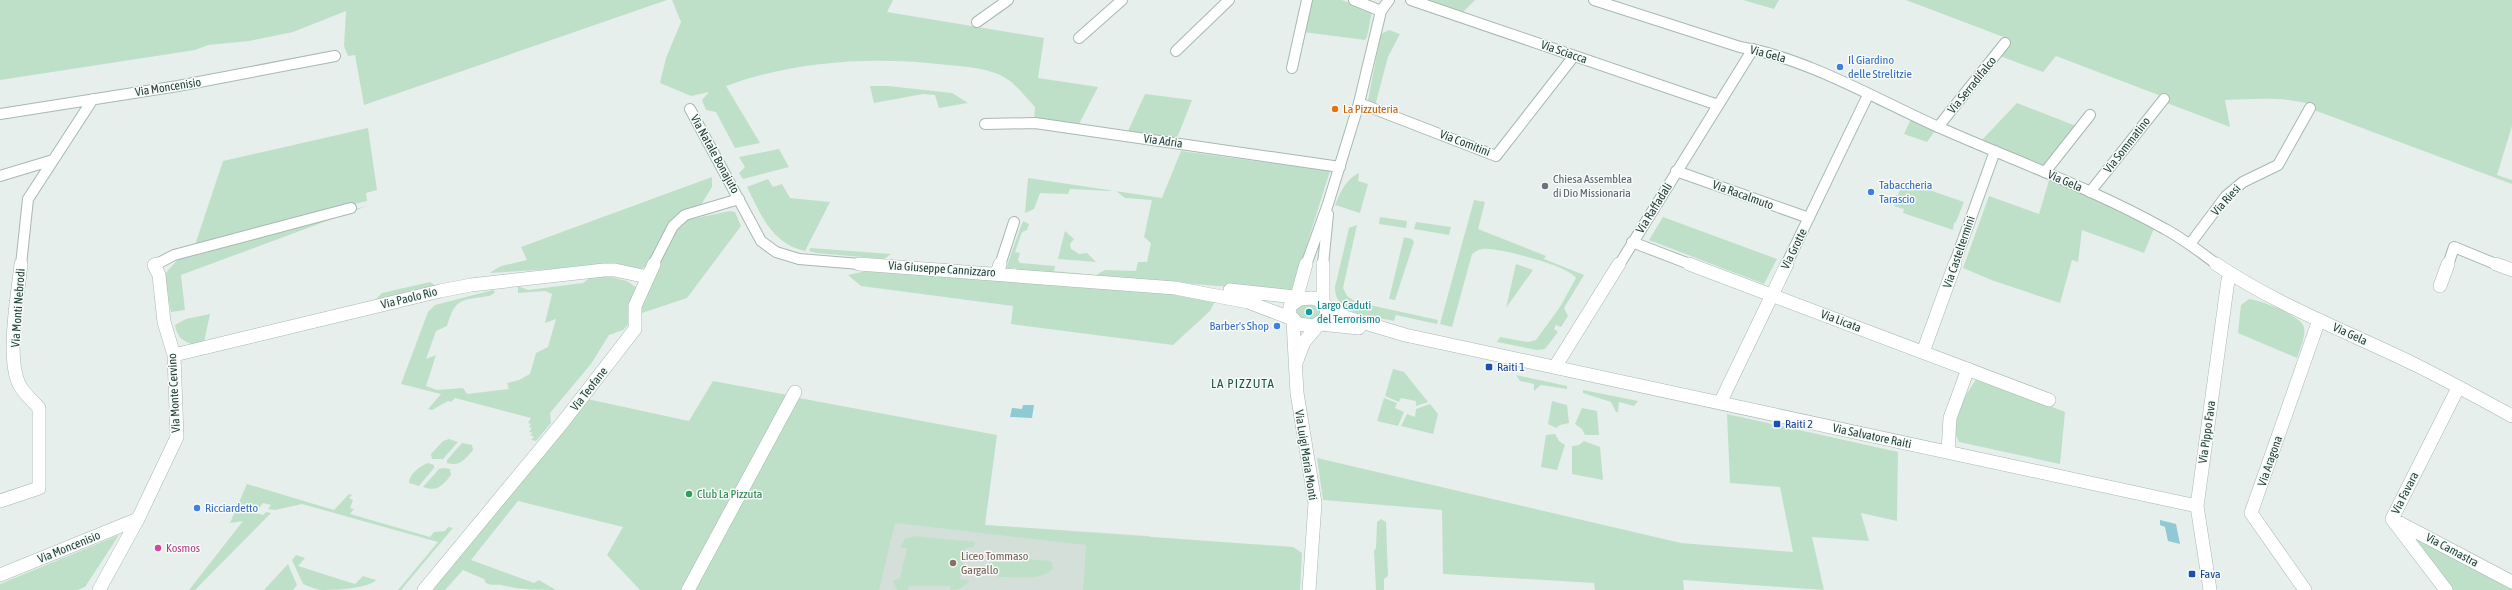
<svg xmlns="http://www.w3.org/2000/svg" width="2512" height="590" font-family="'Asap Condensed',sans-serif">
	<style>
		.built { fill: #d4dfda }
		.green { fill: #bfe0c8 }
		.water { fill: #8ec9d4 }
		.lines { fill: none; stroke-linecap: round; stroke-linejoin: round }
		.minor-far1-casing { stroke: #a8b8b2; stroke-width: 12 }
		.minor-casing { stroke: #a8b8b2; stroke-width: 14 }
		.tertiary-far1-casing { stroke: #a8b8b2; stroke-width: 12 }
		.tertiary-casing { stroke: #a8b8b2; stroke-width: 14 }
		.minor-far1 { stroke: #fff; stroke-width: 10 }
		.minor { stroke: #fff; stroke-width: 13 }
		.tertiary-far1 { stroke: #fff; stroke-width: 10 }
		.tertiary { stroke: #fff; stroke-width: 13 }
		.shop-dot { fill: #3f7fe0; stroke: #f7fbf9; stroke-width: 1.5 }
		.food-dot { fill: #e8710a; stroke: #f7fbf9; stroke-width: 1.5 }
		.worship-dot { fill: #6b7280; stroke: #f7fbf9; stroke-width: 1.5 }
		.culture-dot { fill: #0f9aa8; stroke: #f7fbf9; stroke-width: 1.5 }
		.transit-dot { fill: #1a4fb4; stroke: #f7fbf9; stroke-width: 1.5 }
		.leisure-dot { fill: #2e9e5b; stroke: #f7fbf9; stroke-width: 1.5 }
		.hotel-dot { fill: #d1479c; stroke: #f7fbf9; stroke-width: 1.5 }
		.education-dot { fill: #8d6e63; stroke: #f7fbf9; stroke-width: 1.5 }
		.labels { text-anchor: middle; stroke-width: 3; stroke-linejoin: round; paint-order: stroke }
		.street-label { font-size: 12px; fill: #24423a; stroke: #f7fbf9 }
		.shop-label { font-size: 12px; fill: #366cbe; stroke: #f7fbf9; text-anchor: start }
		.food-label { font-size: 12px; fill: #c56008; stroke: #f7fbf9; text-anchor: start }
		.worship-label { font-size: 12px; fill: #5b616d; stroke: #f7fbf9; text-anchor: start }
		.culture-label { font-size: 12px; fill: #0d838f; stroke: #f7fbf9; text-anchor: start }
		.transit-label { font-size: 12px; fill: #164399; stroke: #f7fbf9; text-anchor: start }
		.leisure-label { font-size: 12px; fill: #27864d; stroke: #f7fbf9; text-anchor: start }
		.hotel-label { font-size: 12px; fill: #b23c85; stroke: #f7fbf9; text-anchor: start }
		.education-label { font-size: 12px; fill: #785e54; stroke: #f7fbf9; text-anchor: start }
		.neighbourhood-label { font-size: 13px; letter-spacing: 1px; fill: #1f5548; stroke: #f7fbf9 }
	</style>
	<rect width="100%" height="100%" fill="#e6efeb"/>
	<!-- built -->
	<path class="built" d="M777 502 985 525 1149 536 1145 590H751Z"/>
	<!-- green -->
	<path class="green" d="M0 0H667L364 105 355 55 348 56 344 46 346 11 293 32 249 41 208 45 195 50 0 80Z
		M672 0H893L887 12 1044 38 1038 78 1098 87 1079 124 1034 119 1035 107C1027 99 1019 88 1010 81 993 68 968 67 948 65 873 56 798 60 726 86L760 143 735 148 716 112 706 110 702 100 709 92 691 96 660 83 666 58 681 22Z
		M1311 0H1342L1372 12 1367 37 1365 40 1303 32Z
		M1428 0H1475L1463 12Z
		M1743 0H1779L1774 9Z
		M1906 0H2512V126L2497 175 2512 180V184L2314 110 2316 106C2287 96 2256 99 2225 100L2230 127 2167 103 2169 99 2056 56 2043 72 2000 56 2010 41 2006 38Z
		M1389 30 1400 34 1388 57 1375 106 1368 100 1381 34Z
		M870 86H888L952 93 968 103 939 108 935 95 923 94 874 103Z
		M1145 94 1192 100 1177 138 1128 131Z
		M1877 101 1939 130 1938 133 1934 132 1927 142 1904 134 1911 119 1875 104Z
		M2017 103 2076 126 2042 168 1980 142Z
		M368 128 377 190 366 193 367 201 256 229 194 248 223 161Z
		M779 149 789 167 743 179 739 173 745 167 739 157Z
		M1181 151 1330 171 1302 260 1294 292 1016 270V268H1006L1023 221 1029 224 1027 230 1022 232 1015 252 1020 253 1018 260 1020 263 1055 266 1054 271 1096 275 1105 270 1136 271 1138 262H1147L1151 243 1144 237 1152 200 1125 198 1116 191 1070 189 1068 194 1040 193 1034 209 1025 213 1028 178 1162 198Z
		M1359 173 1358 181 1368 184 1360 213 1335 205C1341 191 1345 180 1359 173Z
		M712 177V187L699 208 686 211 647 266 639 270 605 266 489 273 501 266 527 260 521 247Z
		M2050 177 2155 226 2144 253 2082 230 2078 262 2072 260 2060 303 1994 281 1963 268 1989 196 2039 214Z
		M768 179 773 187 782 184 790 198 830 202 805 251C772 244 761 215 747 187Z
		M1903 181 1964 202 1956 222 1954 223 1953 230 1903 213 1904 209 1894 206Z
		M1474 200 1485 202 1478 229 1546 256 1544 259 1584 275 1564 308 1568 316 1561 327 1556 325 1554 329 1558 332 1545 349 1537 350 1497 342 1500 337 1528 342 1536 340 1560 307 1576 278C1570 266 1497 247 1483 249 1479 249 1475 252 1472 254L1452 327 1440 324Z
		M367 206 181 275 185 310 171 312 164 275 179 258 258 234Z
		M730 211 735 212 741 226 687 298 639 314 651 277 682 221Z
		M1380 217 1407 221 1406 228 1379 224Z
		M1663 217 1777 259 1764 284 1649 240Z
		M1416 222 1451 227 1449 235 1414 229Z
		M1357 225 1343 288 1347 296 1356 302 1438 320 1437 324 1396 315 1394 321C1372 316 1334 316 1335 287L1349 228Z
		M1065 231 1074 239 1070 244 1071 249 1079 254 1087 253 1096 262 1058 259Z
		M1404 237 1412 239 1414 242 1395 300 1389 299Z
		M810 248 891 254 884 259 816 253 809 251Z
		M1516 264 1533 270 1506 308Z
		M871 270 1218 296 1210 311 1173 345 1011 324 1013 306 861 286 848 275Z
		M608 276 627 281 637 288 628 315V325L623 330 609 335 591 364 550 413 551 423 536 441 531 440 534 437 530 435 533 433 529 432 532 428 529 427 531 424 528 423 531 418 455 398 451 402 448 401 432 410 428 409 441 394 401 384 428 312 435 305 493 290 495 292C492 296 488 296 483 297 458 300 455 301 447 326L436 331 426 359 436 355 426 386 437 390 463 388 467 394 509 389 507 383 519 380 530 374 536 353 548 347 556 319 545 323 552 294 545 291 518 293V286L528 290 583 283 591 277Z
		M430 282 436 286 194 345C182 341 177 337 175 325L186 319 210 314 204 342 374 301 382 293Z
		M2249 299C2261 300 2301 316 2304 327 2306 336 2300 349 2297 358L2238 333 2241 305Z
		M1307 303 1319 308 1320 314 1316 319 1304 321 1296 314 1298 307Z
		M1393 369 1404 372 1428 402 1416 406V401L1401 398 1399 402 1385 396Z
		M1516 375 1567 386V389L1541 385 1534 391V384L1520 381Z
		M1977 378 2065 412 2060 464 1959 442 1953 429V415Z
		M713 381 788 395 681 590H640L607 555 623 527 518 501 471 560 534 583 539 580 556 590C536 590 521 590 501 585 496 584 492 586 486 583L484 579 463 570 445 590H431L587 399 689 421Z
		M1583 390 1638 401 1634 406 1619 402 1618 412H1616L1611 402 1583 393Z
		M799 398 997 435 985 525 1293 547 1302 553 1300 590H1083L1086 545 895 523 879 590H694Z
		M1384 398 1397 403 1395 408 1404 412 1398 426 1377 421Z
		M1552 401 1567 405 1569 423 1560 425 1556 428 1548 424Z
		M1430 404 1438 414 1433 434 1401 426 1407 414 1415 417 1416 409Z
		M1582 408 1597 411 1599 435H1585L1582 429 1575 424Z
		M1727 414 1898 452 1897 521 1861 513 1869 541 1812 537 1824 590 1683 580 1684 590H1595L1594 583 1443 574 1442 510 1323 500 1317 458 1681 543 1793 552 1780 487 1730 483Z
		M1555 434 1559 441 1565 445 1557 470 1541 467 1546 435Z
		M449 439 458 442 443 459H432L431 454 443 441Z
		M1584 441 1600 447 1603 480 1572 474V446L1579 445Z
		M462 443 472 445 473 450C465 459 460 467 447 463V460Z
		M428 463 434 465V468L419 486 409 483C409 474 420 466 428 463Z
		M444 468 450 469 451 475C442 486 438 492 423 487L439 469Z
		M247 484 334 510 349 494 352 495 349 498 353 500 350 508 354 509 350 514 430 537 434 532 445 531 448 527 453 528 401 590H398L438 542 302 504 275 510 268 509 271 505 263 503 255 513 263 515 266 512 271 513 195 590H189L243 521 230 523Z
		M1381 519 1386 522 1388 576 1384 579V590H1376L1374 551 1376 548 1377 522Z
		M119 535 85 587 77 590H0V584Z
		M915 536 975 542 974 547 966 548 960 579 969 580C965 587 959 590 951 590L950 586H909L908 590H897L893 581 900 578 907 548H900L905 539Z
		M2418 540 2512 587V590H2452L2415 541Z
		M296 555 305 558 298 566 355 584 363 576 376 580C368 589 333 590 321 590 315 589 308 586 303 584L292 560Z
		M993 556 1051 561 1053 568C1043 582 1014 576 999 577L993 574 991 569Z
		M288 564 297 585 293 590H264Z"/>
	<!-- water -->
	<path class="water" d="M1023 405H1034L1032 418 1010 417 1012 408 1022 409Z
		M2160 520 2176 524 2180 544 2168 541 2165 527 2160 525Z"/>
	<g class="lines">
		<!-- minor-far1 casing -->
		<g class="minor-far1-casing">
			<path id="minor-far1" d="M1354 0 1381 11
				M1411 0 1718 105
				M977 22 1008 0
				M1079 38 1122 0
				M1176 51 1229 0
				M1292 68 1307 0
				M1359 103 1496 156 1574 56
				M690 109 761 241 776 252 799 259 872 265
				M0 114 178 86 335 56
				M985 124 1035 123 1340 167
				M1938 127 2005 43
				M1676 171 1809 218
				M2045 172 2090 115
				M0 176 53 160
				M2090 192 2164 99
				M1632 242 1692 265
				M2190 244 2226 196 2243 182 2278 165 2310 108
				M21 265 28 199 93 99
				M155 265 174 255 351 208
				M653 265 673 226 685 215 739 199
				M1000 265 1014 222
				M1619 265 1753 49
				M1786 265 1868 95
				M1954 265 1995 151
				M2448 265 2454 247 2498 265"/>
		</g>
		<!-- minor casing -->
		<g class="minor-casing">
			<path id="minor" d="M859 264 1175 288 1248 302 1290 318
				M1689 264 2049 400
				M2496 264 2512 270
				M997 273 1000 264
				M2440 286 2448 264
				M1230 290 1304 298
				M1326 306 1345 317 1405 335 2197 506
				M1320 324 1359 328
				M1923 352 1955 264
				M174 355 440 291 471 285 604 270H615L647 277
				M1555 367 1619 264
				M1720 403 1787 264
				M1948 452 1950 418 1968 369
				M0 501 39 488V408C33 401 23 393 19 384 6 357 18 294 21 264
				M2396 521 2512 582
				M0 575 138 519
				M99 590 138 519 177 437 174 355 164 322 159 275 154 265 157 264
				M424 590 563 422 635 329V306L654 264
				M688 590 795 392
				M2210 590 2197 506 2228 280 2233 275
				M2305 590 2251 513 2319 320
				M2446 590 2392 519 2458 388"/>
		</g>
		<!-- tertiary-far1 casing -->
		<g class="tertiary-far1-casing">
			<path id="tertiary-far1" d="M1594 0 1740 47C1804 57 1876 99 1936 126 2012 160 2092 188 2165 229 2184 239 2201 253 2218 265
				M1306 265 1328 204 1359 103 1381 11 1389 0
				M1323 265 1328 214"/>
		</g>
		<!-- tertiary casing -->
		<g class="tertiary-casing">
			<path id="tertiary" d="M2216 264C2278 306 2351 333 2418 366 2450 382 2481 399 2512 416
				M1311 298 1317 299 1326 306 1327 317 1314 326 1298 324 1289 314 1290 306 1300 299Z
				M1296 300 1306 264
				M1323 302V264
				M1293 321 1297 393 1315 503 1309 590
				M1296 363 1304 342 1319 324"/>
		</g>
		<!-- minor-far1 -->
		<use href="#minor-far1" class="minor-far1"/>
		<!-- minor -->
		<use href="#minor" class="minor"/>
		<!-- tertiary-far1 -->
		<use href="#tertiary-far1" class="tertiary-far1"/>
		<!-- tertiary -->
		<use href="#tertiary" class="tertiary"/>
	</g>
	<!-- markers -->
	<g class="shop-dot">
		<circle cx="1840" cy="67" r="4"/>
		<circle cx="1871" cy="192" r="4"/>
		<circle cx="1277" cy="326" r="4"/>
		<circle cx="197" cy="508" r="4"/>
	</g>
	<circle class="food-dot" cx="1335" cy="109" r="4"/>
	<circle class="worship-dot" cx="1545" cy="186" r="4"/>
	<circle class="culture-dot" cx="1309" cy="312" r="4"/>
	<g class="transit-dot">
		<rect x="1485" y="363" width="8" height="8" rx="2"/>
		<rect x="1773" y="420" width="8" height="8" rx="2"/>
		<rect x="2188" y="570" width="8" height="8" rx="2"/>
	</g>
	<circle class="leisure-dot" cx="689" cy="494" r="4"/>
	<circle class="hotel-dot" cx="158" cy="548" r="4"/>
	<circle class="education-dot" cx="953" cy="563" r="4"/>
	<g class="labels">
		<!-- street labels -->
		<g class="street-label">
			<text transform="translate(1564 52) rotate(19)" y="4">Via Sciacca</text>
			<text transform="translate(1768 54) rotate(15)" y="4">Via Gela</text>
			<text transform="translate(1972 85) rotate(-51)" y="4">Via Serradifalco</text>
			<text transform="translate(168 87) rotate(-9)" y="4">Via Moncenisio</text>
			<text transform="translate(1163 141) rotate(8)" y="4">Via Adria</text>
			<text transform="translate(1465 143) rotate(21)" y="4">Via Comitini</text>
			<text transform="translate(2127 145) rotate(-52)" y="4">Via Sommatino</text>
			<text transform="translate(715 154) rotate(61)" y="4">Via Natale Bonajuto</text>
			<text transform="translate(2065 181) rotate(23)" y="4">Via Gela</text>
			<text transform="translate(1743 195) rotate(20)" y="4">Via Racalmuto</text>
			<text transform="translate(2226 200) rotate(-48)" y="4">Via Riesi</text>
			<text transform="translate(1654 208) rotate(-58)" y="4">Via Raffadali</text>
			<text transform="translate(1794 249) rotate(-64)" y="4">Via Grotte</text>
			<text transform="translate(1959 252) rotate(-71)" y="4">Via Casteltermini</text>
			<text transform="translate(942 269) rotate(4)" y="4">Via Giuseppe Cannizzaro</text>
			<text transform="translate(409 298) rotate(-14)" y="4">Via Paolo Rio</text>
			<text transform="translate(18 308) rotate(-86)" y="4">Via Monti Nebrodi</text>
			<text transform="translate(1841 321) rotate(21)" y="4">Via Licata</text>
			<text transform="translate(2350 334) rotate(25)" y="4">Via Gela</text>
			<text transform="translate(589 389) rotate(-52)" y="4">Via Teofane</text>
			<text transform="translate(174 393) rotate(-93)" y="4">Via Monte Cervino</text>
			<text transform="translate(2207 432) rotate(-82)" y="4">Via Pippo Fava</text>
			<text transform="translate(1872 436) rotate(12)" y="4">Via Salvatore Raiti</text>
			<text transform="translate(1306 455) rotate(81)" y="4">Via Luigi Maria Monti</text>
			<text transform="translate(2270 461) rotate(-71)" y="4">Via Aragona</text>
			<text transform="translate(2405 493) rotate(-63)" y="4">Via Favara</text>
			<text transform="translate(69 547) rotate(-22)" y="4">Via Moncenisio</text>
			<text transform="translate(2452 550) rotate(28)" y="4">Via Camastra</text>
		</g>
		<!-- shop labels -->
		<g class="shop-label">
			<text x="1848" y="64">Il Giardino<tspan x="1848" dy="14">delle Strelitzie</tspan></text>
			<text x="1879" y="189">Tabaccheria<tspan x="1879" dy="14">Tarascio</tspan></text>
			<text x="1269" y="330" text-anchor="end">Barber's Shop</text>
			<text x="205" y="512">Ricciardetto</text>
		</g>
		<!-- food labels -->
		<g class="food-label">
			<text x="1343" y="113">La Pizzuteria</text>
		</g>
		<!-- worship labels -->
		<g class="worship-label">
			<text x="1553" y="183">Chiesa Assemblea<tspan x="1553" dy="14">di Dio Missionaria</tspan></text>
		</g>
		<!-- culture labels -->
		<g class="culture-label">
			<text x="1317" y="309">Largo Caduti<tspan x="1317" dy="14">del Terrorismo</tspan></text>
		</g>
		<!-- transit labels -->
		<g class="transit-label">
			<text x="1497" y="371">Raiti 1</text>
			<text x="1785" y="428">Raiti 2</text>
			<text x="2200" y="578">Fava</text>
		</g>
		<!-- leisure labels -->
		<g class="leisure-label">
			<text x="697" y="498">Club La Pizzuta</text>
		</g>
		<!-- hotel labels -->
		<g class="hotel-label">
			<text x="166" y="552">Kosmos</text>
		</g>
		<!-- education labels -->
		<g class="education-label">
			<text x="961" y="560">Liceo Tommaso<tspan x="961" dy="14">Gargallo</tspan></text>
		</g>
		<!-- neighbourhood labels -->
		<g class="neighbourhood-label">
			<text x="1243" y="388">LA PIZZUTA</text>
		</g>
	</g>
</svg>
